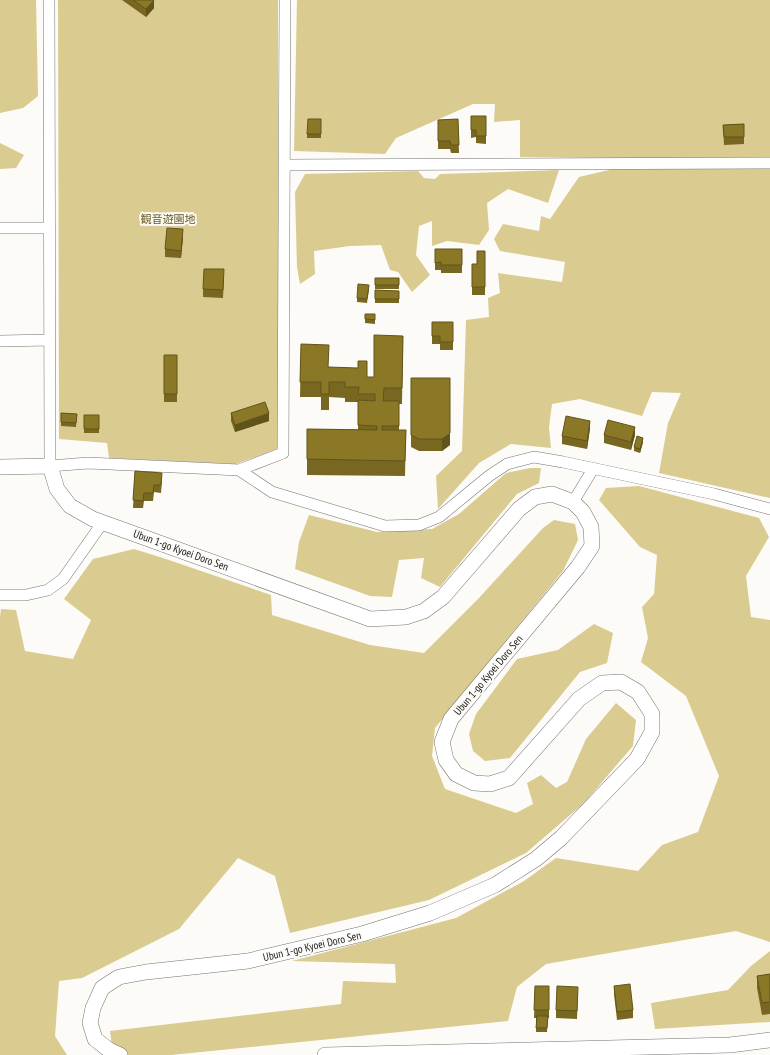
<svg xmlns="http://www.w3.org/2000/svg" width="770" height="1055" font-family="'PT Sans Narrow','Noto Sans JP',sans-serif">
	<style>
		.green { fill: #dacb90 }
		.lines { fill: none; stroke-linecap: round; stroke-linejoin: round }
		.street-casing { stroke: #757471; stroke-width: 12 }
		.secondary-casing { stroke: #757471; stroke-width: 16 }
		.street { stroke: #fff; stroke-width: 11 }
		.secondary { stroke: #fff; stroke-width: 15 }
		.wall { fill: #786721 }
		.shaded-wall { fill: #61541b }
		.building { fill: #8b7826; stroke: #61541b }
		.labels { text-anchor: middle; stroke-width: 4; stroke-linejoin: round; paint-order: stroke }
		.park-label { font-size: 11px; fill: #65571d; stroke: #fcfbf7 }
		.street-label { font-size: 11px; fill: #181817; stroke: #fcfbf7 }
	</style>
	<rect width="100%" height="100%" fill="#fcfbf7"/>
	<!-- green -->
	<path class="green" d="M0 0H36L38 96 23 108 0 113Z
		M58 0H278V449L236 464 109 458 107 443 59 439Z
		M297 0H770V498L659 473 668 423 681 393 652 392 642 416 580 399 552 404 549 427 551 448 511 444 479 463 438 509 436 476 462 451 466 320 489 317 488 298 500 293 498 273 562 282 565 262 500 251 494 239 503 224 539 231 541 216 550 219 579 177 609 170 613 158 520 157V120L494 122 495 104H473L396 138 385 154 294 151Z
		M0 143 24 155 16 168 0 169Z
		M559 170 548 203 508 189 487 203 489 230 479 245 447 241 432 246V221L419 226 416 255 430 275 412 292 398 272 390 270 381 245 350 246 314 251 315 274 300 284 297 267 295 192 305 174 418 171 424 178 435 179 440 174Z
		M530 468H541L539 483 517 494 440 587 421 578 424 558 399 560 392 597 370 596 295 569 299 542 309 515 377 532 432 529 459 514 506 473Z
		M639 486 759 518 769 537 746 576 751 617 770 620V942L736 931 546 964 517 987 508 1021 171 1055H113L110 1031 341 1004 343 981 396 983 395 964 292 961 456 918 524 881 556 858 638 871 662 845 698 832 719 776 686 696 641 662 648 638 642 607 654 594 657 555 640 547 599 500 606 488Z
		M554 520 575 524 578 540 563 571 435 728 432 756 445 789 516 813 533 804 527 783 541 775 556 788 567 782 586 739 616 703 636 720 633 746 584 803 526 853 429 900 290 933 275 876 238 858 179 929 82 978 59 981 55 1036 67 1055H0V617L1 609 16 610 25 651 73 659 91 620 64 599 93 559 134 549 166 559 271 595 272 615 370 645 424 653 478 599 543 528Z
		M594 624 613 633 607 663 580 672 510 758 485 761 473 751 469 734 476 714 517 659 558 650Z
		M770 951V1022L655 1029 651 1003 728 990 751 966Z"/>
	<g class="lines">
		<!-- street casing -->
		<g class="street-casing">
			<path id="street" d="M49 0 50 466 88 463 239 470 283 453 285 0
				M285 165 770 163
				M0 228H50
				M0 341 50 340
				M239 470 272 492 385 526 419 525 439 517 489 476 507 464 534 457 563 462 714 494 770 509
				M573 502 593 469
				M0 595H26L48 590 63 579 103 522"/>
		</g>
		<!-- secondary casing -->
		<g class="secondary-casing">
			<path id="secondary" d="M0 467 50 466 57 489 70 506 93 519 370 619 406 617 424 611 443 597 519 509 535 497 552 494 573 502 583 512 591 527 592 546 578 567 451 719 442 742 446 760 456 774 474 783 490 784 509 778 579 699 602 683 621 682 638 692 652 714V732L637 759 561 838 536 859 495 885 430 913 362 934 248 961 146 972 119 977 102 988 93 1008 90 1023 95 1039 109 1050 120 1055
				M325 1055 730 1045 770 1040"/>
		</g>
		<!-- street -->
		<use href="#street" class="street"/>
		<!-- secondary -->
		<use href="#secondary" class="secondary"/>
	</g>
	<!-- wall -->
	<path class="wall" d="M122 0H154V8L146 17Z
		M471 116H486V144L476 143V137L471 138Z
		M321 119V138H307V134Z
		M458 119 459 153H451L450 149H438V120Z
		M744 124V144L724 145 723 125Z
		M183 237 181 258 165 257V249Z
		M435 249H462V273H441V270H435Z
		M485 251V295H472V264H477Z
		M224 277 223 298 203 297V289Z
		M375 278H399V289H375Z
		M369 289 367 303 357 302V298Z
		M375 290 399 291V303H375Z
		M375 318V324L365 323V319Z
		M432 322H453V350H440V344H432Z
		M403 336 402 404H399V430H406L405 476 307 475V429L358 430V402H345V398L329 397V410H321V397H300L301 344 329 367 367 377H374Z
		M164 355H177V402H164Z
		M411 378 450 445 442 451H419L411 447Z
		M61 413 77 414 76 427 61 426Z
		M231 413 269 421 235 432 231 421Z
		M84 415H99V433H84Z
		M590 428 587 449 562 444V436Z
		M604 435H635L631 450 604 443Z
		M643 442 640 453 634 451V447Z
		M135 471 162 481 161 493 154 492 153 501H144L143 508H133Z
		M770 974V1014L762 1015 757 988V976Z
		M535 986H549V1018H548L547 1032H536V1018H534Z
		M614 986 633 1010V1018L617 1020 614 994Z
		M578 995 577 1019 556 1018V1010Z"/>
	<!-- shaded-wall -->
	<path class="shaded-wall" d="M154 0V8L146 17V9Z
		M183 229V237L181 258V251Z
		M269 413V421L235 432V425Z
		M590 421V428L587 449V441Z
		M635 427V435L631 450V442Z
		M450 433V445L442 451V439Z
		M643 438V442L640 453V449Z"/>
	<!-- building -->
	<path class="building" d="M133 0H154L146 9Z
		M471 116H486V136H476V130H471Z
		M308 119H321V134H307Z
		M458 119 459 145H451L450 141H438V120Z
		M744 124V137H724L723 125Z
		M167 228 183 229 181 251 165 249Z
		M435 249H462V265H441V262L435 263Z
		M477 251H485V287H472V264H477Z
		M204 269H224L223 290 203 289Z
		M375 278H399V285H375Z
		M358 284 369 285 367 299 357 298Z
		M375 290 399 291V299H375Z
		M365 314H375V320L365 319Z
		M432 322H453V342H440V336H432Z
		M374 335 403 336 402 388H384L383 401H399V426H382V430H406L405 461 307 459V429L377 430V426L358 425V400L375 401V394H358L359 387H345V382H329V394H321V382H300L301 344 329 345 328 367 358 368V361H367V377H374Z
		M164 355H177V394H164Z
		M411 378H450V433L442 439H419L411 435Z
		M265 402 269 413 235 425 231 413Z
		M61 413 77 414 76 423 61 422Z
		M84 415H99V429H84Z
		M566 416 590 421 587 441 562 436Z
		M608 420 635 427 631 442 604 435Z
		M637 436 643 438 640 449 634 447Z
		M135 471 162 473 161 485H154L153 493H144L143 501 133 500Z
		M770 974V1002L762 1003 757 976Z
		M630 984 633 1010 617 1012 614 986Z
		M535 986H549V1010H534Z
		M557 986 578 987 577 1011 556 1010Z
		M537 1016H548L547 1028H536Z"/>
	<g class="labels">
		<!-- park labels -->
		<g class="park-label">
			<text x="168" y="223">観音遊園地</text>
		</g>
		<!-- street labels -->
		<g class="street-label">
			<text transform="translate(181 550) rotate(20)" y="4">Ubun 1-go Kyoei Doro Sen</text>
			<text transform="translate(488 675) rotate(-50)" y="4">Ubun 1-go Kyoei Doro Sen</text>
			<text transform="translate(312 946) rotate(-13)" y="4">Ubun 1-go Kyoei Doro Sen</text>
		</g>
	</g>
</svg>
